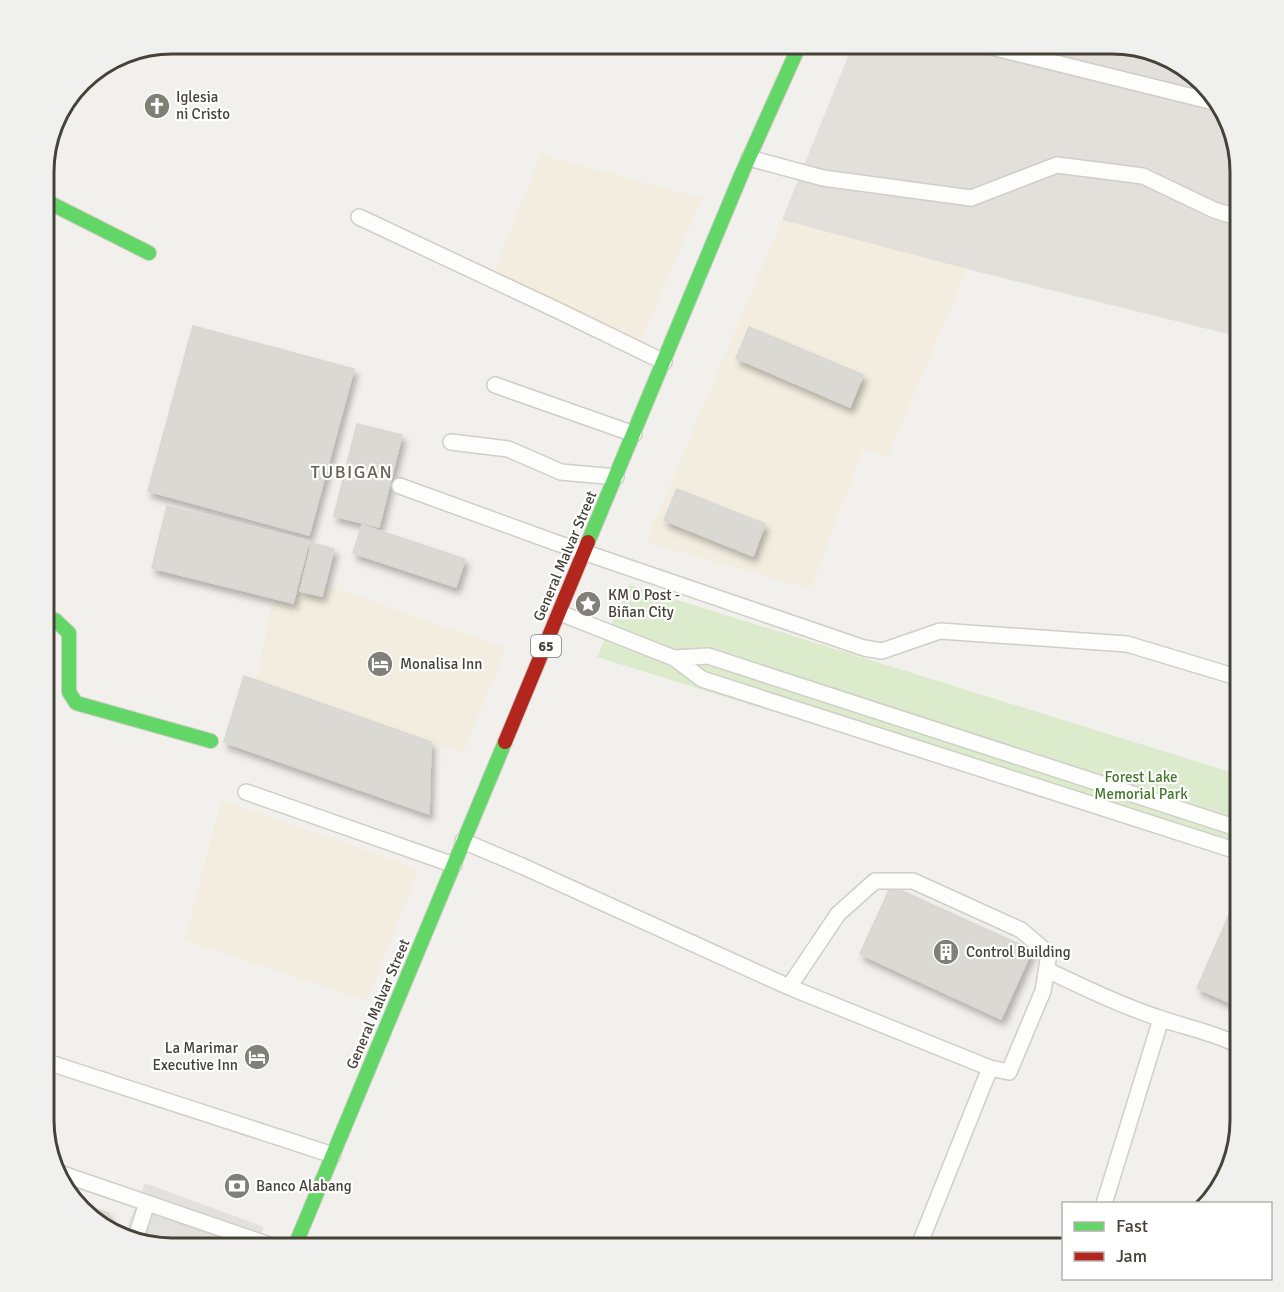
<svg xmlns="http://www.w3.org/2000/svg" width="1284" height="1292" font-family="Signika,sans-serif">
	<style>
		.commercial { fill: #f3eddf }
		.industrial { fill: #e3e0db }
		.green { fill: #ddebcd }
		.parking { fill: #e3e1dd }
		.building { fill: #dbd9d4; stroke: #d9d7d2; stroke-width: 1.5; filter: url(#shadow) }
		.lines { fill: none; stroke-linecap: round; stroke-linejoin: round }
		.lane-casing { stroke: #cfcec9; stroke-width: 18 }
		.fast-casing { stroke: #d0cdc3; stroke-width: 16 }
		.jam-casing { stroke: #d0cdc3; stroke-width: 16 }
		.lane { stroke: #fdfdfc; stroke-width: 15 }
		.fast { stroke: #63d668; stroke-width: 14 }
		.jam { stroke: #b3261e; stroke-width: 14 }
		.labels { text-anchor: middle; stroke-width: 4.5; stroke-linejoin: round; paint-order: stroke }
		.shield { fill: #fff; stroke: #7e7b74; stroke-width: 1.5 }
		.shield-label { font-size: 14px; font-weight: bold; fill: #474238 }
		.poi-label { font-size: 15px; fill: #474238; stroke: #fff; text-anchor: start }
		.street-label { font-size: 15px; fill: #474238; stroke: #fff }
		.park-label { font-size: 15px; fill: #43782c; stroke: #fff }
		.quarter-label { font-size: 18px; letter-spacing: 1.5px; fill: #6a614f; stroke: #fff }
		.rim { fill: none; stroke: #474238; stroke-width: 3 }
	</style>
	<defs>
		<filter id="shadow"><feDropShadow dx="3.5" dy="6" stdDeviation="3" flood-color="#0004"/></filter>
	</defs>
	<rect width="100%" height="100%" fill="#f1f0ec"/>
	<!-- commercial -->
	<path class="commercial" d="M541 155 702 198 638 348 487 288Z
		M782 220 967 269 888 456 863 449 811 589 646 542Z
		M280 569 506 648 463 753 256 680Z
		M221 800 419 869 367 1000 185 940Z"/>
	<!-- industrial -->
	<path class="industrial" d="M853 44H1120L1169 57 1209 87 1234 130 1240 171V337L967 269 782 220Z"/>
	<!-- green -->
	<path class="green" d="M629 585 1240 775V857L597 657Z"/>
	<!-- parking -->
	<path class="parking" d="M145 1183 264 1227 256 1248H172L123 1237Z"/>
	<!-- building -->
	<path class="building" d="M193 326 354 369 309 535 148 491Z
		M749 327 863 375 850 407 736 358Z
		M357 424 402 435 379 527 334 516Z
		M677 489 765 524 753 556 664 520Z
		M167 506 309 541 293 603 152 568Z
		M362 525 465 559 456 587 353 553Z
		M312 543 334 549 322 596 300 591Z
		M244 676 431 742 429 814 224 742Z
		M891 886 1032 950 1001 1019 860 954Z
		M1237 897 1240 898V1007L1197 988Z
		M73 1201 109 1213 104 1227 75 1205Z"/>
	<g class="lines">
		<!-- lane casing -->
		<g class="lane-casing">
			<path id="lane" d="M979 44 1218 103
				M749 158 823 178 971 198 1057 165 1143 176 1214 210 1240 218
				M359 217 557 310 664 362
				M495 385 634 434
				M451 442 508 449 561 472 616 477
				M400 486 554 542 864 648 882 651 940 631 1127 644 1240 678
				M560 613 674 658 702 679 1240 852
				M674 658 708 656 1240 829
				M246 792 454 865
				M463 841 522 866 789 987 990 1068 1009 1072 1043 991 1049 954 1021 930 913 881H875L838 914 789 987
				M1047 970C1085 988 1122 1006 1162 1019 1188 1028 1216 1033 1240 1046
				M44 1061 333 1155
				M54 1171 278 1248
				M1104 1204 1161 1019
				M135 1240 147 1203
				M918 1248 990 1068"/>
		</g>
		<!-- fast casing -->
		<g class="fast-casing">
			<path id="fast" d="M44 200 149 253
				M588 542 742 173 800 44
				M44 617 55 620 69 633V692L76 703 211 741
				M294 1248 505 742"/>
		</g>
		<!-- jam casing -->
		<g class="jam-casing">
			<path id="jam" d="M505 742 588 542"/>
		</g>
		<!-- lane -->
		<use href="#lane" class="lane"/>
		<!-- fast -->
		<use href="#fast" class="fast"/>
		<!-- jam -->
		<use href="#jam" class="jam"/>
	</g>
	<!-- icons -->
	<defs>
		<g id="church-disc" transform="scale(1.35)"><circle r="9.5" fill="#827f77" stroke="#fff"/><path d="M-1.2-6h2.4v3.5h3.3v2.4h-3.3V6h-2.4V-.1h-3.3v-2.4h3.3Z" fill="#fff"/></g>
		<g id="sight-disc" transform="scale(1.35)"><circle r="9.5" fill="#827f77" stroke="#fff"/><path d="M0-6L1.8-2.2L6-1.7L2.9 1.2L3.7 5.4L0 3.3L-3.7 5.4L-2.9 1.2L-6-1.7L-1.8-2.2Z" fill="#fff"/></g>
		<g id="hotel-disc" transform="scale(1.35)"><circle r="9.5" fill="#827f77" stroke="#fff"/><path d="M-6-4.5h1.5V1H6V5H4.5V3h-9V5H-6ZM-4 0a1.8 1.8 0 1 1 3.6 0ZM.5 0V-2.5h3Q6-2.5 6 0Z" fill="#fff"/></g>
		<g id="building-disc" transform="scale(1.35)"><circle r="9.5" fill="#827f77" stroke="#fff"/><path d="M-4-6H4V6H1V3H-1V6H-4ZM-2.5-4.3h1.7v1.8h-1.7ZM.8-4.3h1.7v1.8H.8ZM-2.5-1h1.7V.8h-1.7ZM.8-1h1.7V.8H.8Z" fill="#fff"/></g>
		<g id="bank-disc" transform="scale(1.35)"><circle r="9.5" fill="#827f77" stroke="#fff"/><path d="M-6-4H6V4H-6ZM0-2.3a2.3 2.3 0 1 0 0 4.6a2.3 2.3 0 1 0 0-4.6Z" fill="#fff"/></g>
	</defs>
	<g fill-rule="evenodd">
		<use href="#church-disc" x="157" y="106"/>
		<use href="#sight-disc" x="588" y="604"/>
		<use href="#hotel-disc" x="380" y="664"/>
		<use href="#building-disc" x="946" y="952"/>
		<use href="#hotel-disc" x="257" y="1057"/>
		<use href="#bank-disc" x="237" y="1186"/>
	</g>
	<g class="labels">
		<!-- shield labels -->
		<rect class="shield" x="531" y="635" width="30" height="22" rx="4.5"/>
		<g class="shield-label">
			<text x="546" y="651">65</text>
		</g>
		<!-- poi labels -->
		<g class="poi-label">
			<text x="176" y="102">Iglesia<tspan x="176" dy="17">ni Cristo</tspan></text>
			<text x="608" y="600">KM 0 Post -<tspan x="608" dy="17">Biñan City</tspan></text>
			<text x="400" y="669">Monalisa Inn</text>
			<text x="966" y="957">Control Building</text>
			<text x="238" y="1053" text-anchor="end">La Marimar<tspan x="238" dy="17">Executive Inn</tspan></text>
			<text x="256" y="1191">Banco Alabang</text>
		</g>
		<!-- street labels -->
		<g class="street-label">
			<text transform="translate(565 556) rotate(-67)" y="5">General Malvar Street</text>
			<text transform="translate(378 1004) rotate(-67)" y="5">General Malvar Street</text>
		</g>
		<!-- park labels -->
		<g class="park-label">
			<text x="1141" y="782">Forest Lake<tspan x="1141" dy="17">Memorial Park</tspan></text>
		</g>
		<!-- quarter labels -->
		<g class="quarter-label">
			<text x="352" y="478">TUBIGAN</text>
		</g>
	</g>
	<!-- crop -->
	<path d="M0 0H1284V1292H0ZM172 54H1112A118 118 0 0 1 1230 172V1120A118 118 0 0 1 1112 1238H172A118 118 0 0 1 54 1120V172A118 118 0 0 1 172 54Z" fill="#f0f0ef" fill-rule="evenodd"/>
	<path class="rim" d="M172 54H1112A118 118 0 0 1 1230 172V1120A118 118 0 0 1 1112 1238H172A118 118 0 0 1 54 1120V172A118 118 0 0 1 172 54Z"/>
	<!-- legend -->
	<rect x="1062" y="1202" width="210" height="78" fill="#ffffff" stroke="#b5b3af" stroke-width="1.5"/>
	<rect x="1074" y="1222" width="30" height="9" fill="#63d668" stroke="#b5b3af" stroke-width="1.5"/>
	<text x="1116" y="1232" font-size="18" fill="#474238">Fast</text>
	<rect x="1074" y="1252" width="30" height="9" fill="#b3261e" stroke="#b5b3af" stroke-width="1.5"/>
	<text x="1116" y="1262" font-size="18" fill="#474238">Jam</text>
</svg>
